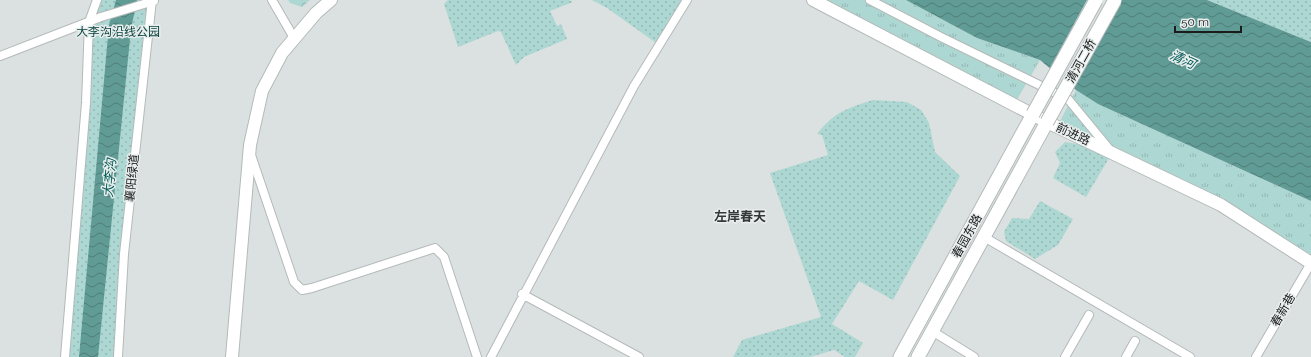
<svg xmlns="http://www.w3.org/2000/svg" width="1311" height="357" font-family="Raleway,'Noto Sans SC',sans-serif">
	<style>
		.grass { fill: url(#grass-tufts) }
		.forest { fill: url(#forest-crowns) }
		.park { fill: url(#park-dots) }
		.water { fill: url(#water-waves) }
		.pier { fill: #dbe1e0 }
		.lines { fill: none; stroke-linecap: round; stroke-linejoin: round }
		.street-casing { stroke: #b4bab9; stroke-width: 10 }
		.secondary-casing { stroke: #b4bab9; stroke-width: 14 }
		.primary-casing { stroke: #b4bab9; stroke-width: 15 }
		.street { stroke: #fff; stroke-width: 8 }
		.secondary { stroke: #fff; stroke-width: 12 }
		.primary { stroke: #fff; stroke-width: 13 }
		.primary-bridge-casing { stroke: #b4bab9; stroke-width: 15; stroke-linecap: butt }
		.primary-bridge { stroke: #fff; stroke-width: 13 }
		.labels { text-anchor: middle; stroke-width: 3; stroke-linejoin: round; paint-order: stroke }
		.park-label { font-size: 12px; fill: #053e3a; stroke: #e8eeed }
		.street-label { font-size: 12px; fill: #1a1c1c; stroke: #e8eeed }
		.water-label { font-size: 13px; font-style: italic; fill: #035b56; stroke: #e8eeed }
		.neighbourhood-label { font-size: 13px; font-weight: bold; fill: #343838; stroke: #e8eeed }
	</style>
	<defs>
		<pattern id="grass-tufts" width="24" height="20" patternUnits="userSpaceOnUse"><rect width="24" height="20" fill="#add7d2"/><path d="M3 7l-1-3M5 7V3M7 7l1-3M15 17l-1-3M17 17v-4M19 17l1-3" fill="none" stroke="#94b8b4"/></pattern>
		<pattern id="forest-crowns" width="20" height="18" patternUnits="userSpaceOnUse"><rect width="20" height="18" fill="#add7d2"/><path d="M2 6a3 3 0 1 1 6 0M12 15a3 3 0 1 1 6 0" fill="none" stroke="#94b8b4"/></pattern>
		<pattern id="park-dots" width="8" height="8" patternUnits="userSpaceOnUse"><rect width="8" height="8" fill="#add7d2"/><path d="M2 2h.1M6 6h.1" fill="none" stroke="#94b8b4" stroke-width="1.8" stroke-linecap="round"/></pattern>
		<pattern id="water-waves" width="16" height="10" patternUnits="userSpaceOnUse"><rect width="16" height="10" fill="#619b95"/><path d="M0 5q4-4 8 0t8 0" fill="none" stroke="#4f7e79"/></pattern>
	</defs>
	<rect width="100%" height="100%" fill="#dbe1e0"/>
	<!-- grass -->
	<path class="grass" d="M817 0H906L977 38 1040 60 1014 105Z
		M1076 90 1098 104 1311 201V263L1221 205 1057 127Z"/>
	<!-- forest -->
	<path class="forest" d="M288 0H310L302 7 290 3Z"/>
	<!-- park -->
	<path class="park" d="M97 0H152L118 357H65L89 22Z
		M448 0H569L573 2 550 11 557 26 561 24 567 39 524 57 516 65 501 32 498 31 458 47 444 4Z
		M592 0H687L659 45 607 8Z
		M1207 0H1311V42Z
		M873 100 907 102 921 110 929 123 935 152 960 176 893 300 859 281 832 324 863 343 855 357H845L834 350 810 357H733L742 340 821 317 770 173 828 155 822 135 817 134C834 112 848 108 873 100Z
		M1065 142 1083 145 1109 158 1086 197 1053 178 1060 163 1055 152Z
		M1040 201 1073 219 1058 245 1035 259 1006 241 1004 232 1012 218 1029 219Z"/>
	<!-- water -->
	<path class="water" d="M116 0H137L131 29 98 357H79L109 25Z
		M906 0H1207L1311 42V201L1098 104 1076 90 1040 60 977 38Z"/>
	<!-- pier -->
	<path class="pier" d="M1087 0H1121L1072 89 1049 70Z"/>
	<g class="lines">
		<!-- street casing -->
		<g class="street-casing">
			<path id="street" d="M272 0 294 38
				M870 0 941 37 1068 99 1110 150
				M0 56 101 17 154 1
				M251 155 294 282 302 290 312 288 435 248 444 257 477 357
				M984 237 1190 357
				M522 294 639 357
				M932 331 974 357
				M65 357 86 103 89 22 97 0
				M118 357 124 254 152 0
				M491 357 634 86 687 0
				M1065 357 1089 315
				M1126 357 1135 341
				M1256 357 1311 263"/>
		</g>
		<!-- secondary casing -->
		<g class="secondary-casing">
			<path id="secondary" d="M813 0 1047 122 1221 205 1311 263
				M232 357 250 145 262 91 282 53 316 13 331 0"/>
		</g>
		<!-- primary casing -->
		<g class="primary-casing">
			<path id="primary" d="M900 357 1033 114
				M918 357 1047 122"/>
		</g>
		<!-- street -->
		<use href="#street" class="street"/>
		<!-- secondary -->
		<use href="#secondary" class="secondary"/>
		<!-- primary -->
		<use href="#primary" class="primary"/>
		<!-- primary-bridge casing -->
		<g class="primary-bridge-casing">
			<path id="primary-bridge" d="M1033 114 1096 0
				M1047 122 1115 0"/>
		</g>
		<!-- primary-bridge -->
		<use href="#primary-bridge" class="primary-bridge"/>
	</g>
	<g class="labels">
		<!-- park labels -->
		<g class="park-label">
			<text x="118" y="36">大李沟沿线公园</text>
		</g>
		<!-- street labels -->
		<g class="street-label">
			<text transform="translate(1081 61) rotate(-61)" y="4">清河二桥</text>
			<text transform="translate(1073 134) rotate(25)" y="4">前进路</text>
			<text transform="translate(132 178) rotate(-84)" y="4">襄阳绿道</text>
			<text transform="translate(967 236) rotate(-61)" y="4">春园东路</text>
			<text transform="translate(1283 310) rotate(-60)" y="4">春新巷</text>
		</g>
		<!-- water labels -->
		<g class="water-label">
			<text transform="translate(1183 59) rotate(25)" y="5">清河</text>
			<text transform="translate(109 178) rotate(-85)" y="5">大李沟</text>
		</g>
		<!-- neighbourhood labels -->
		<g class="neighbourhood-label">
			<text x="740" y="221">左岸春天</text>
		</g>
	</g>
	<!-- scale -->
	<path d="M1175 26v6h66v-6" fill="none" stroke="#1a1c1c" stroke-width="2"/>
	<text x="1181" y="26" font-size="12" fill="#1a1c1c" stroke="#e8eeed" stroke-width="3" paint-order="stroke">50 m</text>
</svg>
